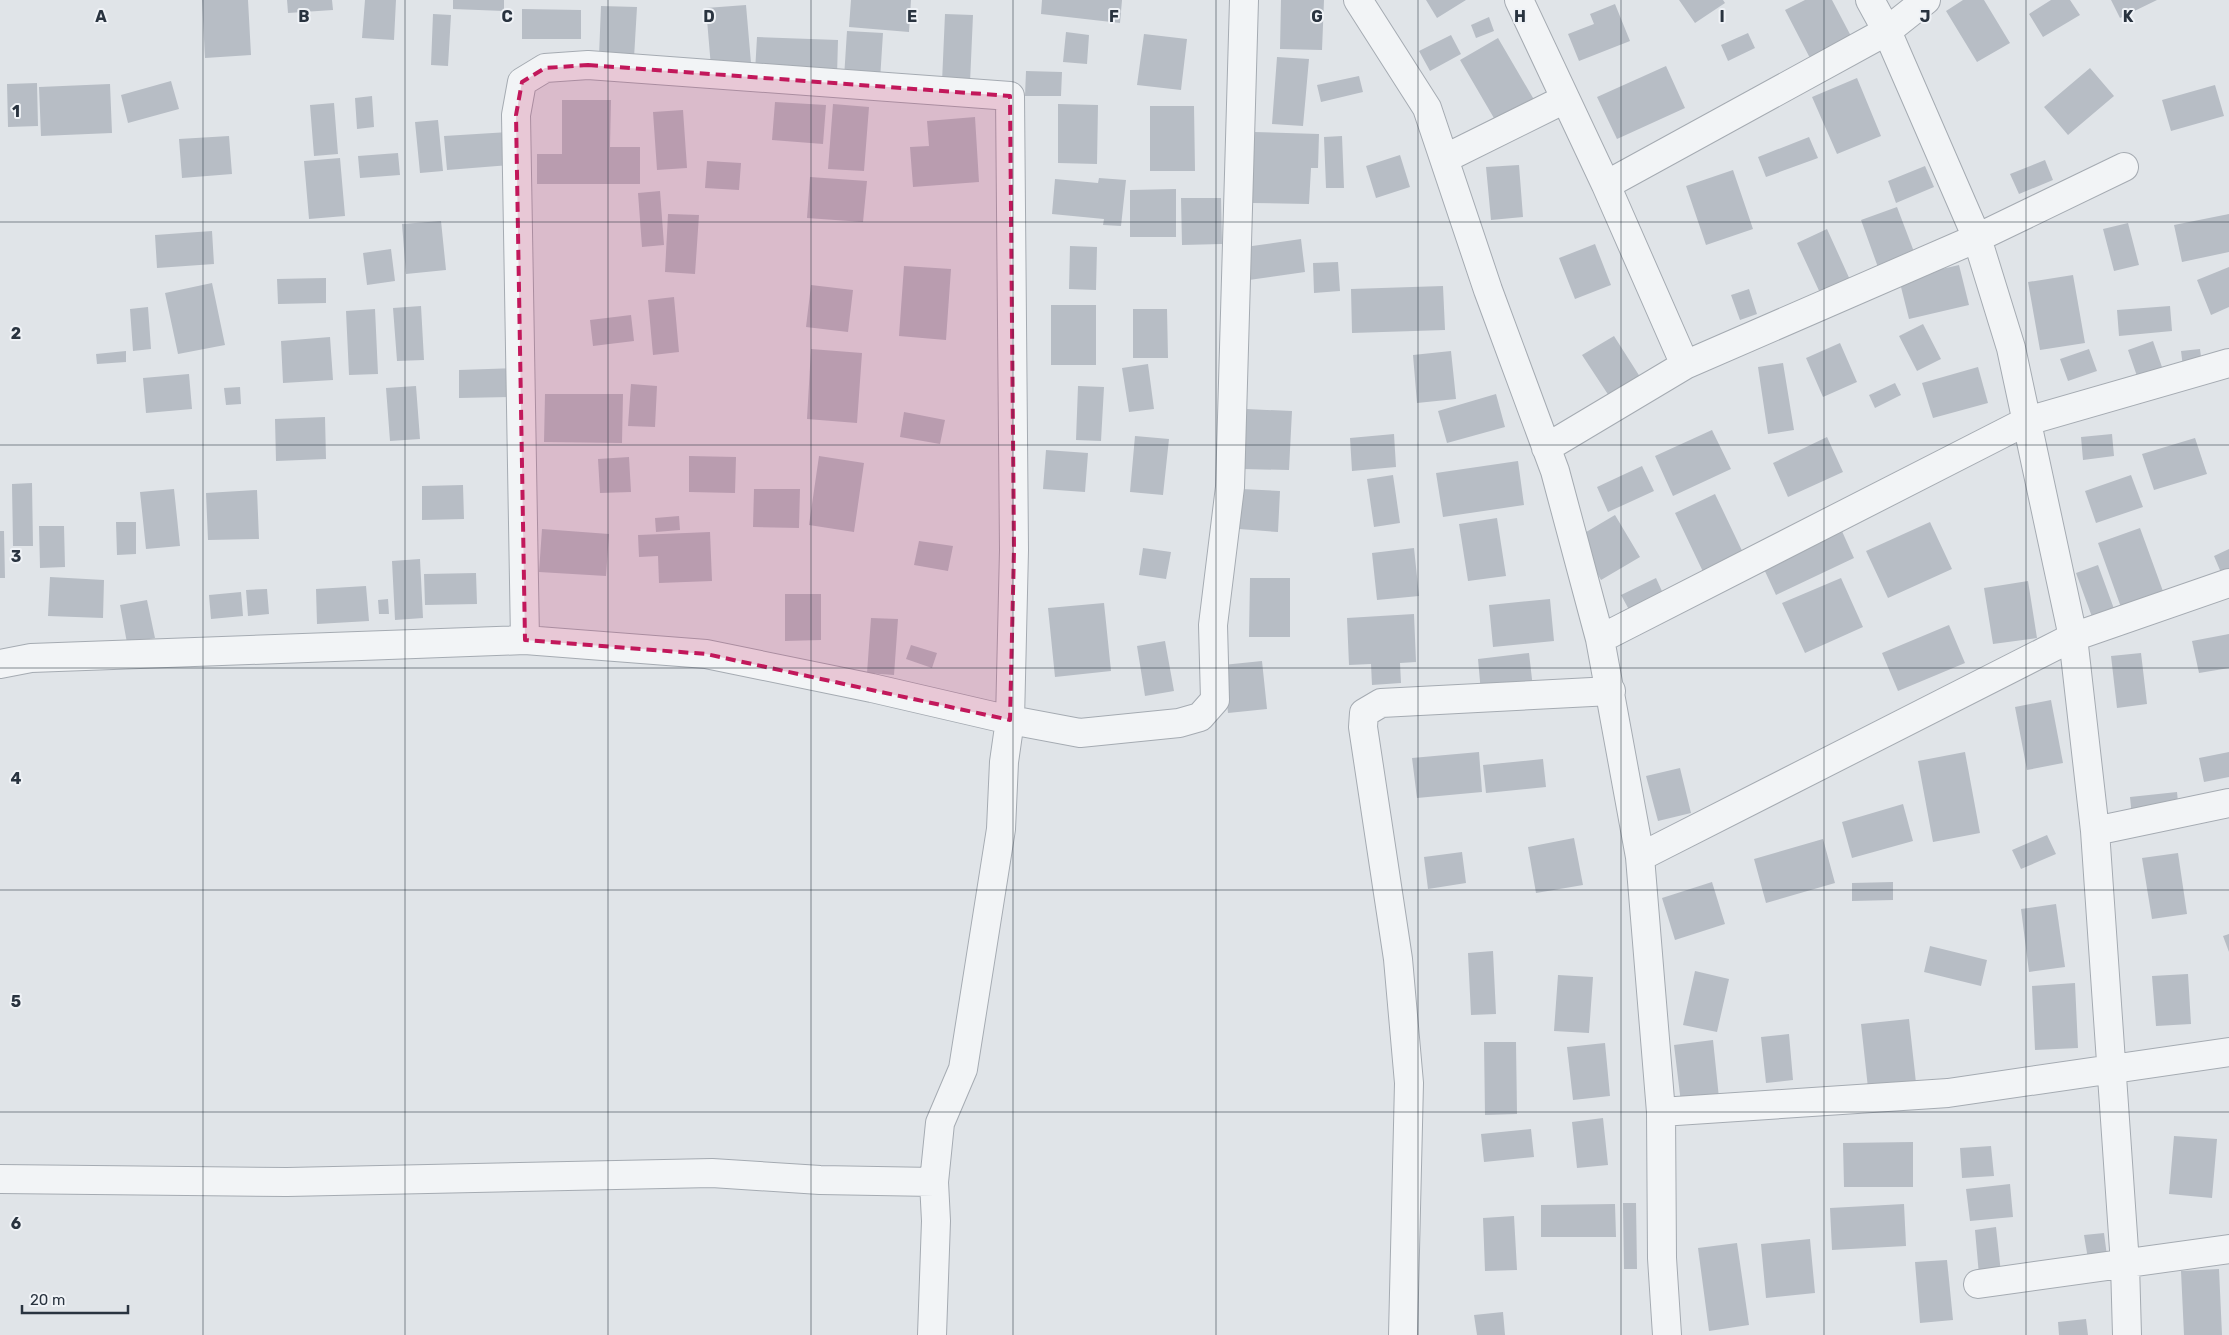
<svg xmlns="http://www.w3.org/2000/svg" width="2229" height="1335" font-family="Rubik,sans-serif">
	<style>
		.building { fill: #b7bdc5 }
		.lines { fill: none; stroke-linecap: round; stroke-linejoin: round }
		.minor-casing { stroke: #a5abb2; stroke-width: 30 }
		.minor { stroke: #f2f4f6; stroke-width: 28 }
		.marked { fill: #c2185b; fill-opacity: 0.2; stroke: #c2185b; stroke-width: 4; stroke-dasharray: 10 6; stroke-linejoin: round }
		.grid { fill: none; stroke: #29333f; stroke-width: 1; stroke-opacity: 0.55 }
		.grid-label { font-size: 16px; text-anchor: middle; font-weight: bold; fill: #29333f; stroke: #eff2f6; stroke-width: 4; stroke-linejoin: round; paint-order: stroke }
	</style>
	<rect width="100%" height="100%" fill="#e0e4e8"/>
	<!-- building -->
	<path class="building" d="M202 0H248L251 55 205 58Z
		M287 0H332L333 10 288 13Z
		M365 0H396L394 40 362 38Z
		M453 0H504V11L453 9Z
		M851 0H911L909 32 849 27Z
		M1042 0H1122L1120 23 1041 14Z
		M1281 0H1324L1322 50 1280 49Z
		M1426 0H1466L1437 18Z
		M1679 0H1723L1725 3 1695 23Z
		M1805 0H1832L1852 38 1811 60 1785 10Z
		M1963 0H1984L2010 43 1977 62 1946 11Z
		M2051 0H2070L2080 15 2043 37 2029 14Z
		M2111 0H2157L2120 18Z
		M1615 4 1630 41 1579 61 1568 34 1594 24 1590 14Z
		M746 5 751 63 711 67 706 8Z
		M601 6 637 7 634 58 599 56Z
		M522 9 581 10V39H522Z
		M433 14 451 15 448 66 431 65Z
		M945 14 973 15 970 83 942 82Z
		M1489 17 1494 31 1476 38 1471 25Z
		M847 31 883 33 880 80 844 78Z
		M1066 32 1089 35 1087 64 1063 62Z
		M1748 33 1755 48 1728 61 1721 45Z
		M1144 34 1187 39 1181 90 1137 85Z
		M1451 35 1461 54 1430 71 1419 51Z
		M757 37 838 40 837 76 755 72Z
		M1498 38 1536 103 1498 125 1460 60Z
		M1277 57 1309 59 1303 126 1272 124Z
		M1666 66 1685 108 1617 139 1597 97Z
		M2090 68 2114 96 2068 135 2044 107Z
		M1026 71 1062 72 1061 96H1025Z
		M1359 76 1363 92 1321 102 1317 85Z
		M1857 78 1881 136 1837 154 1812 97Z
		M171 81 179 109 128 123 121 95Z
		M37 83 38 126 8 127 7 84Z
		M110 84 112 133 41 136 39 87Z
		M2215 85 2224 116 2171 131 2162 100Z
		M372 96 374 127 357 129 355 98Z
		M562 100H611L610 147H640V184H537V154H562Z
		M775 102 826 105 823 144 772 140Z
		M334 103 338 154 314 156 310 105Z
		M833 104 869 107 864 171 828 169Z
		M1058 104 1098 105 1097 164 1058 163Z
		M1150 106H1194L1195 171H1150Z
		M683 110 687 168 657 170 653 112Z
		M975 117 979 182 913 187 910 147 929 146 927 121Z
		M438 120 443 171 420 173 415 122Z
		M509 132 511 165 447 170 444 136Z
		M1254 132 1319 134 1318 168H1311L1309 204 1252 203Z
		M229 136 232 174 182 178 179 139Z
		M1342 136 1344 188H1326L1324 137Z
		M1809 137 1818 158 1766 177 1758 157Z
		M398 153 400 175 360 178 358 156Z
		M1400 155 1410 187 1376 198 1366 166Z
		M340 158 345 216 309 219 304 161Z
		M2045 160 2053 180 2019 194 2010 174Z
		M707 161 741 163 739 190 705 188Z
		M1519 165 1523 217 1491 220 1486 167Z
		M1925 166 1934 187 1896 203 1888 181Z
		M1733 170 1753 229 1706 245 1686 186Z
		M810 177 867 181 863 222 807 218Z
		M1099 178 1126 180 1121 226 1103 225 1104 219 1052 214 1055 179 1098 183Z
		M1176 189V237H1130V190Z
		M660 191 664 245 642 247 638 193Z
		M1181 198H1221L1222 244 1182 245Z
		M1897 207 1916 257 1879 270 1861 220Z
		M668 214 699 215 695 274 665 272Z
		M2229 214V252L2182 262 2174 225Z
		M441 221 446 270 406 274 402 224Z
		M2128 223 2139 265 2114 271 2103 229Z
		M1827 229 1851 282 1821 295 1797 243Z
		M212 231 214 264 157 268 155 235Z
		M1301 239 1305 272 1249 280 1245 247Z
		M1595 244 1611 285 1575 299 1559 258Z
		M1070 246 1097 247 1096 290 1069 289Z
		M391 249 395 281 367 285 363 253Z
		M1338 262 1340 291 1314 293 1313 263Z
		M1959 265 1969 305 1909 319 1899 279Z
		M904 266 951 269 946 340 899 336Z
		M2229 267V307L2211 315 2197 280Z
		M2073 275 2085 343 2040 350 2028 282Z
		M326 278V303L278 304 277 279Z
		M212 283 225 345 178 354 165 293Z
		M811 285 853 290 848 332 806 327Z
		M1443 286 1445 330 1352 333 1351 289Z
		M1749 289 1757 314 1740 320 1731 295Z
		M674 297 679 352 653 355 648 300Z
		M1051 305H1096V365H1051Z
		M421 306 424 360 397 361 393 308Z
		M2170 306 2172 331 2119 336 2117 310Z
		M148 307 151 349 133 351 130 309Z
		M375 309 378 374 349 375 346 311Z
		M1133 309H1167L1168 358H1133Z
		M631 315 634 341 593 346 590 320Z
		M1923 324 1941 359 1917 371 1899 336Z
		M1614 336 1642 380 1611 399 1582 355Z
		M330 337 333 380 283 383 281 341Z
		M2153 341 2163 370 2138 379 2128 350Z
		M1840 343 1857 382 1823 397 1806 358Z
		M811 349 862 353 857 423 807 419Z
		M2089 349 2097 371 2068 381 2060 359Z
		M2200 349 2202 364 2183 367 2181 351Z
		M126 351V362L97 364 96 354Z
		M1451 351 1456 399 1417 403 1413 355Z
		M1783 363 1794 430 1768 434 1758 367Z
		M1148 364 1154 409 1129 412 1122 368Z
		M1978 367 1988 403 1933 418 1922 383Z
		M515 368 516 397 459 398V370Z
		M189 374 192 409 146 413 143 378Z
		M1895 383 1901 395 1875 408 1869 395Z
		M631 384 657 386 655 427 628 426Z
		M416 386 420 439 390 441 386 388Z
		M1078 386 1104 387 1101 441 1076 440Z
		M240 387 241 404 226 405 224 388Z
		M545 394H623L622 443 544 442Z
		M1496 394 1505 427 1447 443 1438 411Z
		M1246 409 1292 411 1289 470 1243 469Z
		M904 412 945 420 940 444 900 437Z
		M325 417 326 459 276 461 275 419Z
		M1712 430 1731 469 1673 496 1655 456Z
		M1394 434 1396 467 1352 471 1350 438Z
		M2112 434 2114 456 2083 460 2081 437Z
		M1135 436 1169 439 1163 495 1130 492Z
		M1827 437 1843 472 1788 497 1773 463Z
		M2195 438 2207 474 2154 490 2142 454Z
		M1046 450 1088 453 1085 492 1043 489Z
		M689 456 736 457 735 493 689 492Z
		M819 456 864 463 854 532 809 525Z
		M629 457 631 492 600 493 598 459Z
		M1518 461 1524 505 1443 517 1436 473Z
		M1642 466 1654 491 1608 512 1597 487Z
		M1393 475 1400 523 1374 527 1367 479Z
		M2131 475 2143 507 2096 523 2085 491Z
		M32 483 33 546H13L12 484Z
		M463 485 464 519 422 520V486Z
		M174 489 180 546 146 549 140 492Z
		M754 489H800L799 528 753 527Z
		M1241 489 1280 491 1278 532 1239 529Z
		M257 490 259 539 208 540 206 493Z
		M1715 494 1746 559 1706 578 1675 513Z
		M1615 515 1640 557 1601 580 1576 538Z
		M679 516 680 530 656 532 655 518Z
		M1497 518 1506 576 1468 581 1459 524Z
		M116 522H136V554L117 555Z
		M1930 522 1952 569 1888 598 1866 551Z
		M39 526H64L65 567 40 568Z
		M2140 528 2164 594 2122 610 2098 543Z
		M542 529 609 534 606 576 539 572Z
		M1841 529 1854 558 1776 595 1763 567Z
		M0 531H4L5 578H0Z
		M710 532 712 581 659 583 658 556 639 557 638 535Z
		M919 541 953 546 948 571 914 565Z
		M1143 548 1171 552 1166 579 1139 575Z
		M1414 548 1419 596 1377 600 1372 553Z
		M2229 549V572L2222 575 2214 556Z
		M420 559 423 618 395 620 392 561Z
		M2098 565 2117 617 2095 625 2076 573Z
		M476 573 477 604 425 605 424 574Z
		M50 577 104 580 103 618 48 616Z
		M1250 578H1290V637H1249Z
		M1656 578 1666 600 1633 617 1621 595Z
		M1841 578 1863 627 1805 653 1782 603Z
		M2028 581 2037 638 1993 644 1984 588Z
		M366 586 369 621 317 624 316 589Z
		M267 589 269 614 248 616 246 590Z
		M241 592 243 616 211 619 209 595Z
		M785 594H821V640L785 641Z
		M388 599 389 614H379L378 600Z
		M1550 599 1554 641 1493 647 1489 605Z
		M147 600 155 638 127 643 120 605Z
		M1104 603 1111 671 1055 677 1048 608Z
		M1414 614 1416 662 1400 663 1401 683 1372 685 1371 664 1349 665 1347 618Z
		M871 618 898 619 894 675 867 673Z
		M1949 625 1965 663 1898 691 1882 653Z
		M2229 634V668L2199 673 2192 641Z
		M1165 641 1174 691 1145 696 1137 646Z
		M911 645 937 653 932 668 906 659Z
		M1529 653 1533 688 1481 693 1478 659Z
		M2141 653 2147 704 2117 708 2111 656Z
		M1262 661 1267 709 1228 713 1223 665Z
		M2051 700 2063 763 2027 770 2015 707Z
		M1479 752 1482 792 1417 798 1412 758Z
		M1965 752 1980 833 1933 842 1918 761Z
		M2229 752V777L2204 782 2199 758Z
		M1543 759 1546 787 1486 793 1483 765Z
		M1680 768 1691 813 1658 821 1646 776Z
		M2177 792 2179 812 2132 817 2130 797Z
		M1903 804 1913 841 1852 858 1842 822Z
		M2047 835 2056 854 2021 869 2012 850Z
		M1574 838 1583 885 1536 893 1528 847Z
		M1823 839 1835 883 1766 903 1754 859Z
		M1462 852 1466 883 1428 889 1424 857Z
		M2178 853 2187 914 2152 919 2142 858Z
		M1712 882 1725 924 1675 940 1662 898Z
		M1893 882V900L1852 901V883Z
		M2056 904 2065 967 2029 972 2021 909Z
		M2229 934V952L2223 936Z
		M1930 946 1987 960 1981 986 1924 972Z
		M1493 951 1496 1014 1471 1015 1468 953Z
		M1695 971 1729 979 1717 1032 1683 1025Z
		M2188 974 2191 1024 2156 1026 2152 976Z
		M1558 975 1593 977 1589 1033 1554 1031Z
		M2075 983 2078 1048 2035 1050 2032 986Z
		M1909 1019 1916 1083 1868 1088 1861 1024Z
		M1789 1034 1793 1080 1766 1083 1761 1037Z
		M1713 1040 1719 1098 1681 1103 1674 1045Z
		M1484 1042H1516L1517 1114 1485 1115Z
		M1605 1043 1610 1096 1573 1100 1567 1047Z
		M1603 1118 1608 1165 1577 1168 1572 1122Z
		M1531 1129 1534 1157 1484 1162 1481 1134Z
		M2174 1136 2217 1139 2212 1198 2169 1194Z
		M1913 1142V1187H1844L1843 1143Z
		M1991 1146 1994 1176 1962 1178 1960 1148Z
		M2010 1184 2013 1217 1970 1221 1966 1189Z
		M1623 1203H1636L1637 1269H1624Z
		M1615 1204 1616 1237H1541V1205Z
		M1904 1204 1906 1246 1832 1250 1830 1208Z
		M1514 1216 1517 1270 1485 1271 1483 1218Z
		M1996 1227 2001 1273 1979 1275 1975 1230Z
		M2104 1233 2107 1256 2088 1259 2084 1235Z
		M1810 1239 1815 1293 1766 1298 1761 1244Z
		M1737 1243 1749 1325 1709 1331 1698 1248Z
		M1947 1260 1953 1320 1920 1323 1915 1262Z
		M2219 1269 2222 1335H2184L2181 1271Z
		M1503 1312 1505 1335H1477L1474 1315Z
		M2086 1319 2088 1335H2059L2058 1322Z"/>
	<g class="lines">
		<!-- minor casing -->
		<g class="minor-casing">
			<path id="minor" d="M1358 0 1427 108 1488 290 1555 471 1600 639 1640 857 1661 1112 1662 1258 1667 1335
				M1519 0 1606 185 1685 365
				M1870 0 1887 31 1977 238 2011 348 2073 637 2095 831 2125 1264 2127 1335
				M1444 159 1565 99
				M1606 185 1887 31 1926 0
				M1546 448 1685 365 1977 238 2124 167
				M1600 639 2027 421 2229 363
				M0 664 31 658 525 640 706 654 872 688 1010 720 1080 733 1179 723 1200 717 1215 700 1213 625 1230 487 1244 0
				M2095 831 2229 803
				M1640 857 2073 637 2229 583
				M1661 1112 1948 1093 2229 1052
				M0 1179 287 1182 712 1173 820 1180 934 1182 940 1123 963 1069 1001 829 1004 762 1010 720 1014 550 1010 96 588 65 545 68 522 82 516 115 525 640
				M1978 1284 2229 1249
				M932 1335 936 1221 934 1182
				M1403 1335 1409 1083 1398 959 1363 727 1364 713 1381 703 1611 691"/>
		</g>
		<!-- minor -->
		<use href="#minor" class="minor"/>
	</g>
	<!-- marked area -->
	<path class="marked" d="M588 65 1010 96 1014 550 1010 720 706 654 525 640 516 115 522 82 545 68Z"/>
	<!-- grid -->
	<path class="grid" d="M203 0V1335M405 0V1335M608 0V1335M811 0V1335M1013 0V1335M1216 0V1335M1418 0V1335M1621 0V1335M1824 0V1335M2026 0V1335M0 222H2229M0 445H2229M0 668H2229M0 890H2229M0 1112H2229"/>
	<g class="grid-label">
		<text x="101" y="22">A</text>
		<text x="304" y="22">B</text>
		<text x="507" y="22">C</text>
		<text x="709" y="22">D</text>
		<text x="912" y="22">E</text>
		<text x="1114" y="22">F</text>
		<text x="1317" y="22">G</text>
		<text x="1520" y="22">H</text>
		<text x="1722" y="22">I</text>
		<text x="1925" y="22">J</text>
		<text x="2128" y="22">K</text>
		<text x="16" y="117">1</text>
		<text x="16" y="339">2</text>
		<text x="16" y="562">3</text>
		<text x="16" y="784">4</text>
		<text x="16" y="1007">5</text>
		<text x="16" y="1229">6</text>
	</g>
	<!-- scale -->
	<path d="M22 1305v8h106v-8" fill="none" stroke="#29333f" stroke-width="2.5"/>
	<text x="30" y="1305" font-size="15" fill="#29333f" stroke="#eff2f6" stroke-width="4" paint-order="stroke">20 m</text>
</svg>
